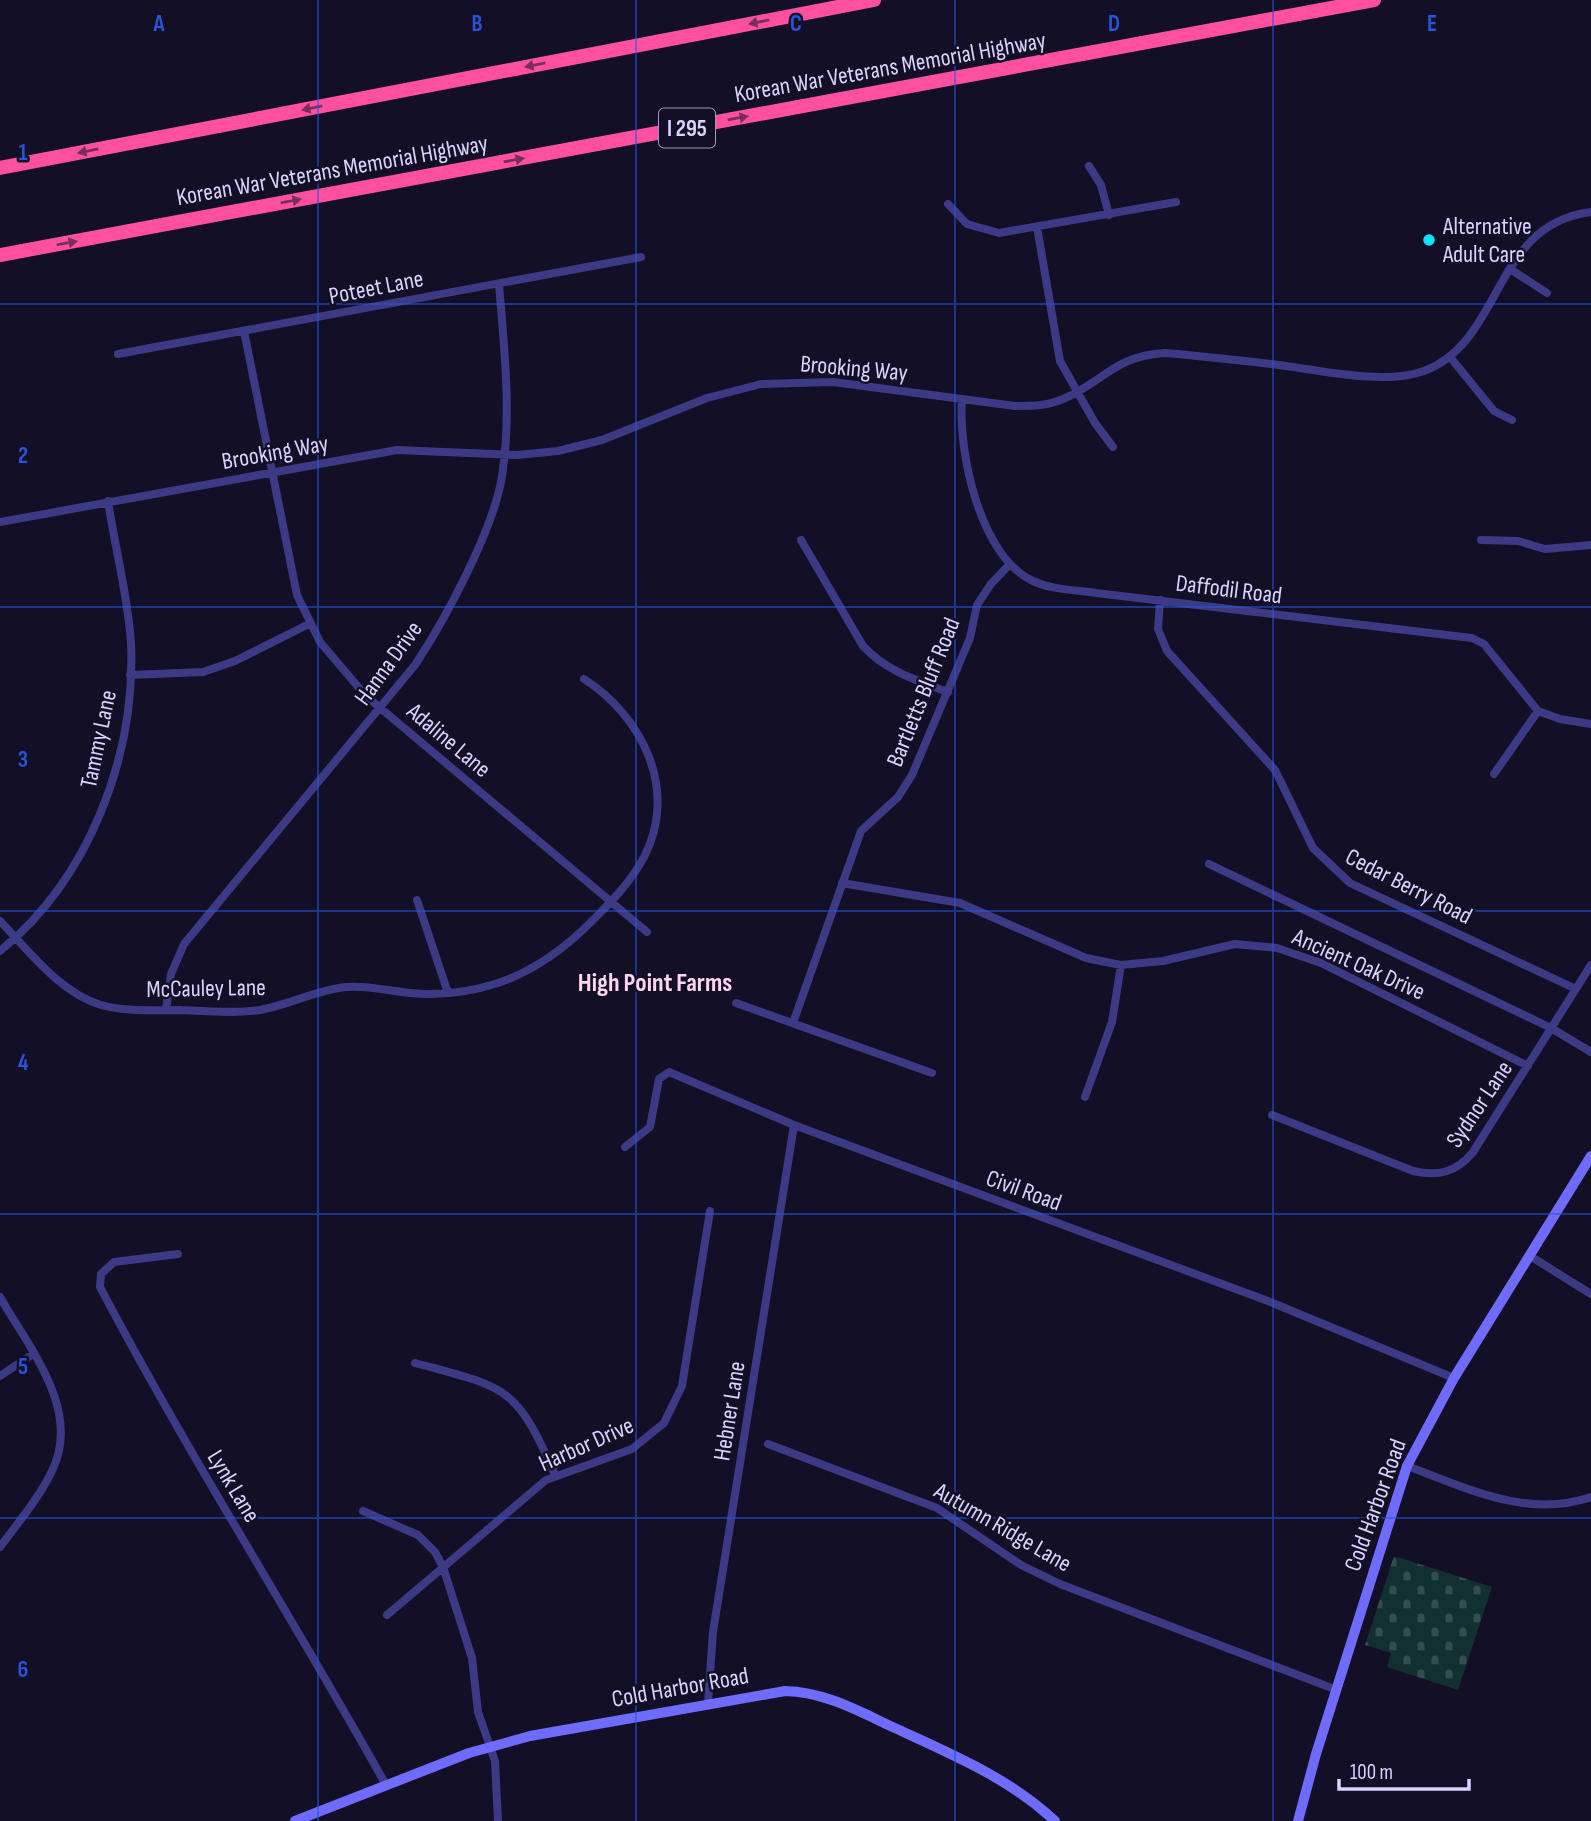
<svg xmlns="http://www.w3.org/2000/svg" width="1591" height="1821" font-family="'Sofia Sans Condensed',sans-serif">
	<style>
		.cemetery { fill: url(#cemetery-stones) }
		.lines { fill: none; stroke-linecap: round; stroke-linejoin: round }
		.street { stroke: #3d3a85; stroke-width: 8 }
		.secondary { stroke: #6f6bff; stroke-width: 10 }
		.highway { stroke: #ff4fa3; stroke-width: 14 }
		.oneway { fill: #7d2c5e }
		.grid { fill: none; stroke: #2655da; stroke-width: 2; stroke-opacity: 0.55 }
		.poi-dot { fill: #00e5ff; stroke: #130f26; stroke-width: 2.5 }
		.labels { text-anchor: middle; stroke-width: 5; stroke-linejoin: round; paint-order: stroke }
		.shield { fill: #130f26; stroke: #9e99be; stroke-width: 2 }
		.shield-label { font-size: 23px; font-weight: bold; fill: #d9d4ff }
		.street-label { font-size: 24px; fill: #d9d4ff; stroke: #130f26 }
		.poi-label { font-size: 24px; fill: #d9d4ff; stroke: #130f26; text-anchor: start }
		.neighbourhood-label { font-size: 26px; font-weight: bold; fill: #ffd6f0; stroke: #130f26 }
		.grid-label { font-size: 23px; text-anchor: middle; font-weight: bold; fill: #2655da; stroke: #130f26; stroke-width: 5; stroke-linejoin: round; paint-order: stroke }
	</style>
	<defs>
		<pattern id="cemetery-stones" width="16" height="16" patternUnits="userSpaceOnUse" patternTransform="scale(1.75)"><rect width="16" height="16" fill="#12302f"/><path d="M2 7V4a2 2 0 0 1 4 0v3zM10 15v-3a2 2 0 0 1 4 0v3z" fill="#344d4e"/></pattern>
	</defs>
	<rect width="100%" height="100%" fill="#130f26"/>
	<!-- cemetery -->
	<path class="cemetery" d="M1394 1556 1492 1587 1458 1690 1387 1667 1391 1653 1365 1645Z"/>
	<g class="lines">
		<!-- street -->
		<path class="street" d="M1089 166 1101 185 1109 215
			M948 204 967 224 999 233 1176 202
			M1037 227 1060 361 1095 423 1113 447
			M1510 269 1547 293
			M244 331 297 595 320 642 366 696 647 932
			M118 354 641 257
			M1450 357 1494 411 1512 420
			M962 399C958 452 980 557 1033 581 1052 590 1075 590 1096 593L1472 638 1484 644 1538 711 1560 719 1591 724
			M0 522 397 450 517 455 558 451 602 440 707 398 761 384 833 382 1015 406C1032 406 1047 406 1063 399 1105 381 1114 356 1165 353 1201 356 1236 360 1271 364 1315 369 1383 386 1424 371 1504 341 1492 224 1591 212
			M801 540 863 646C886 671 916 680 948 692
			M1481 540 1518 541 1545 549 1591 545
			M1160 600 1158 629 1167 651 1275 770 1313 848 1350 883 1576 989
			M130 675 203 672 235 661 309 624
			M1494 774 1538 711
			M1209 864 1551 1028 1591 1052
			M842 883 960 903 1086 958 1121 965 1163 961 1235 944 1277 948 1321 963 1528 1066
			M417 900 448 993
			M0 921C29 951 60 993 101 1005 126 1012 154 1010 180 1010 206 1011 233 1014 260 1010 289 1005 316 990 346 987 368 985 388 991 410 993 439 996 470 992 498 983 534 971 565 948 591 922 611 902 631 882 644 857 679 790 642 716 584 679
			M0 951C89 879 136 756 131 643 128 596 115 548 108 501
			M736 1003 932 1073
			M166 1010 171 974 184 944 415 665C445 620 494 529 502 476 512 414 504 346 499 284
			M793 1023 861 831 898 797 912 775 970 638 977 605 991 584 1009 565
			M1085 1097 1112 1022 1121 965
			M1272 1115 1413 1171C1438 1177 1457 1172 1473 1152L1591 965
			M625 1147 650 1127 659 1079 669 1072 794 1125 1268 1301 1454 1378
			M178 1254 114 1262 101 1274 100 1287C189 1456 293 1618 386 1785
			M1530 1256 1591 1294
			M0 1297C29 1348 82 1410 52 1471 39 1498 18 1523 0 1547
			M415 1363C507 1388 516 1385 555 1475
			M0 1376 33 1354
			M768 1444 937 1508 1021 1565 1060 1584 1337 1690
			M1407 1466C1467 1488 1527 1519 1591 1497
			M363 1511 418 1535 435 1552 443 1567 472 1658 478 1712 495 1761 498 1821
			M387 1615 546 1480 632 1449 664 1423 682 1386 710 1211
			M708 1703 713 1632 794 1125"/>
		<!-- secondary -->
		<path class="secondary" d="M295 1821 469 1753 530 1736 785 1691C826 1692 860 1712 897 1729 953 1755 1009 1778 1055 1821
			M1298 1821 1316 1754 1407 1466 1454 1378 1591 1156"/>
		<!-- highway -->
		<path class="highway" d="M0 168 874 0
			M0 255 1374 0"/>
	</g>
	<!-- one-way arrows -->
	<defs><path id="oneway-solid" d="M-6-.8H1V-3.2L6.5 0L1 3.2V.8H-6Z" transform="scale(1.75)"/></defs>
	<g class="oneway">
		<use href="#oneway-solid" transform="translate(759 22) rotate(169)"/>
		<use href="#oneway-solid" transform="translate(535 65) rotate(169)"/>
		<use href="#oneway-solid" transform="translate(312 108) rotate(169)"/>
		<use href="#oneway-solid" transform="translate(738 118) rotate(-10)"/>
		<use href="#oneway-solid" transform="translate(88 151) rotate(169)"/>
		<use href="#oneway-solid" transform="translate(514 160) rotate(-10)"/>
		<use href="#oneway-solid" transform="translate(291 201) rotate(-10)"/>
		<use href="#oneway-solid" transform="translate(67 243) rotate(-10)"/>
	</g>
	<!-- grid -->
	<path class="grid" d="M318 0V1821M636 0V1821M955 0V1821M1273 0V1821M0 304H1591M0 607H1591M0 911H1591M0 1214H1591M0 1518H1591"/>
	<!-- markers -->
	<circle class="poi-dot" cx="1429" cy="240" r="7"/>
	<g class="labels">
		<!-- shield labels -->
		<rect class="shield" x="659" y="108.5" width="56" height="39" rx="5"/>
		<g class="shield-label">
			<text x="687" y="136">I 295</text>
		</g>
		<!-- street labels -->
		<g class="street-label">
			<text transform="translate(890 67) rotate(-10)" y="8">Korean War Veterans Memorial Highway</text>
			<text transform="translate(332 170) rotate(-10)" y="8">Korean War Veterans Memorial Highway</text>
			<text transform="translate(376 287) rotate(-11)" y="8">Poteet Lane</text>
			<text transform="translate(854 368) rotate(5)" y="8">Brooking Way</text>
			<text transform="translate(275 452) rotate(-10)" y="8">Brooking Way</text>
			<text transform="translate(1229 589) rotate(7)" y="8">Daffodil Road</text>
			<text transform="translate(388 663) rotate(-54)" y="8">Hanna Drive</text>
			<text transform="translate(923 692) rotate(-68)" y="8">Bartletts Bluff Road</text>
			<text transform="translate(98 739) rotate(-78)" y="8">Tammy Lane</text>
			<text transform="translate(449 740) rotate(40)" y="8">Adaline Lane</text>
			<text transform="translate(1409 886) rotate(27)" y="8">Cedar Berry Road</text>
			<text transform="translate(1359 964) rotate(24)" y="8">Ancient Oak Drive</text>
			<text transform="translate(206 988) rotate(-1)" y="8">McCauley Lane</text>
			<text transform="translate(1479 1104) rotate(-56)" y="8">Sydnor Lane</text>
			<text transform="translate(1024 1190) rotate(20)" y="8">Civil Road</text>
			<text transform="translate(729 1411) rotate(-81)" y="8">Hebner Lane</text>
			<text transform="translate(586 1444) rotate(-24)" y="8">Harbor Drive</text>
			<text transform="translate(234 1486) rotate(59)" y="8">Lynk Lane</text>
			<text transform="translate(1375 1505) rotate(-70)" y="8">Cold Harbor Road</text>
			<text transform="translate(1003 1527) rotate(30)" y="8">Autumn Ridge Lane</text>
			<text transform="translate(680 1687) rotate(-10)" y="8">Cold Harbor Road</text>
		</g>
		<!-- poi labels -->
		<g class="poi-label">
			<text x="1443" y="234">Alternative<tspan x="1443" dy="28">Adult Care</tspan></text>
		</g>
		<!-- neighbourhood labels -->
		<g class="neighbourhood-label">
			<text x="655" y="991">High Point Farms</text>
		</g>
	</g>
	<g class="grid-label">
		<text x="159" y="31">A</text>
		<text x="477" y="31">B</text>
		<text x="796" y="31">C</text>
		<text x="1114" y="31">D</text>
		<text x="1432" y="31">E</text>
		<text x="23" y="160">1</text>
		<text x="23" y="463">2</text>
		<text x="23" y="767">3</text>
		<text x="23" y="1070">4</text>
		<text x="23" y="1374">5</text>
		<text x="23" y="1677">6</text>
	</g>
	<!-- scale -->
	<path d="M1339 1779v10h130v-10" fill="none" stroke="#d9d4ff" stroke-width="3.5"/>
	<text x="1350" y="1779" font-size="21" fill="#d9d4ff" stroke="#130f26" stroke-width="5" paint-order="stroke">100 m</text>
</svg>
